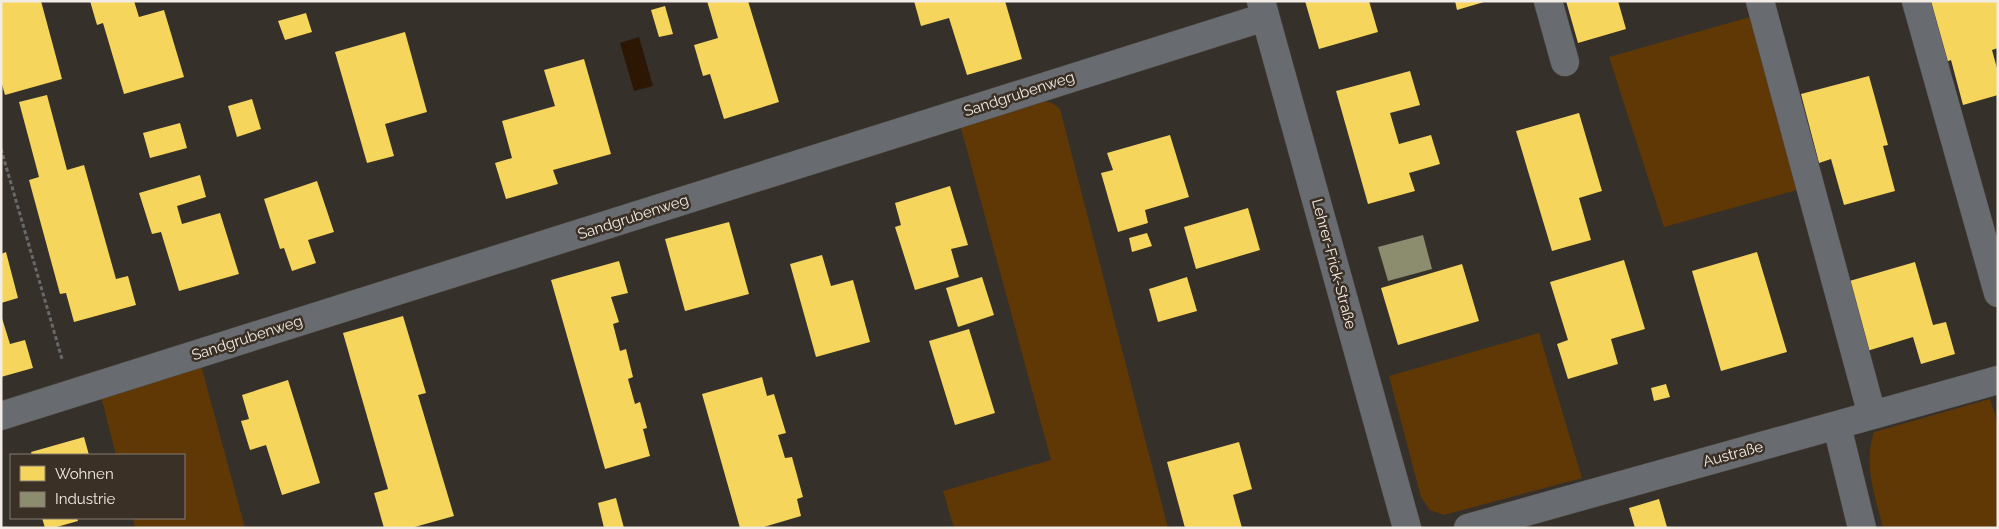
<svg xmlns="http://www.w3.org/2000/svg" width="1999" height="529" font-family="Raleway,sans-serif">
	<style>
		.green { fill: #5f3806 }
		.water { fill: #2c1704 }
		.homes { fill: #f6d55c }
		.industry { fill: #8c8c6e }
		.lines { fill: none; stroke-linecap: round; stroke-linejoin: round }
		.minor-casing { stroke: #534e49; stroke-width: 29 }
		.path { stroke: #68696a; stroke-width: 3; stroke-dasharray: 4 2.5; stroke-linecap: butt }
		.minor { stroke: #686c70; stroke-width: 28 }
		.labels { text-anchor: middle; stroke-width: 5; stroke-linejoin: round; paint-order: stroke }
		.street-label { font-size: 15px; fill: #f3ece5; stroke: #3b3025 }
	</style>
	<rect width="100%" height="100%" fill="#36302a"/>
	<!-- green -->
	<path class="green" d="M1750 17 1797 190 1664 227 1609 57Z
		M1045 101 1052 103 1060 109 1168 528H954L943 491 1051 460 961 128Z
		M1539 333 1582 478 1444 515 1430 510 1421 497 1389 376Z
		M201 365 245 528H135L133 518H184V455H116L101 396Z
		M1990 399 1998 424V528H1883C1875 496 1863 464 1874 432Z"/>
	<!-- water -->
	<path class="water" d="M639 37 653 86 634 91 620 43Z"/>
	<!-- homes -->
	<path class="homes" d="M1 1H41L62 79 5 95 1 81Z
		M90 1H134L139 17 164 10 184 77 124 94 103 23 97 25Z
		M707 1H748L779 102 724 119 710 74 703 76 694 45 718 38Z
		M914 1H1005L1022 59 967 75 949 18 921 26Z
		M1305 1H1369L1378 32 1319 49Z
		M1455 1H1484V2L1457 10Z
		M1566 1H1618L1626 29 1578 43Z
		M1927 1H1998V48L1992 50 1998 72V95L1963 105 1951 60 1943 63Z
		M665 6 673 34 659 37 651 10Z
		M306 13 312 32 285 40 278 21Z
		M405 32 427 112 385 124 394 156 367 163 335 52Z
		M584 59 611 154 553 170 558 184 506 199 495 163 512 158 502 121 555 106 544 70Z
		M1410 71 1420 105 1390 113 1399 144 1431 135 1440 164 1409 173 1415 191 1368 204 1336 91Z
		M1869 76 1888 145 1883 146 1895 191 1844 205 1831 159 1819 163 1801 94Z
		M47 95 67 170 84 165 116 279 128 276 136 305 74 322 66 293 60 294 29 180 39 177 19 102Z
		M252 99 261 129 237 137 228 106Z
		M1579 113 1602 191 1579 198 1591 240 1552 251 1516 131Z
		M180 123 187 148 150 158 143 133Z
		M1170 135 1189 197 1145 210 1148 223 1118 232 1101 173 1113 170 1107 153Z
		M200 175 206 197 177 206 182 224 220 213 239 274 179 291 161 232 152 234 139 193Z
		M317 181 334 232 308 240 316 263 292 271 284 248 280 249 264 199Z
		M950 186 968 245 951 249 959 277 915 290 895 227 901 225 895 203Z
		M1248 208 1260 250 1196 269 1184 227Z
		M729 222 749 294 685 311 665 239Z
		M1147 233 1152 246 1132 252 1129 238Z
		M6 252 18 298 1 303V254Z
		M1757 252 1787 352 1721 371 1692 271Z
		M822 255 831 286 853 280 870 342 816 357 790 264Z
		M1624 260 1645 329 1611 339 1618 364 1568 379 1557 344 1568 340 1550 282Z
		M619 261 628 293 611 297 619 322 613 324 620 351 626 349 633 377 628 379 635 404 640 402 647 428 643 429 650 456 605 469 551 280Z
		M1915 262 1933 325 1946 322 1955 354 1921 364 1913 337 1867 351 1846 282Z
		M1462 264 1479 321 1398 345 1381 288Z
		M982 277 994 315 958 327 946 288Z
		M1187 277 1197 311 1158 322 1149 289Z
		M1 315 10 344 25 340 33 368 1 377Z
		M403 316 426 393 418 395 454 516 411 528H384L374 493 388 489 343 333Z
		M969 329 995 413 955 425 929 341Z
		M762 377 767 396 774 394 786 433 778 435 785 458 792 457 803 497 797 499 801 516 760 528H740L702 394Z
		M288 380 320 483 282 495 266 445 250 450 241 421 249 419 242 395Z
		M1666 384 1670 397 1654 401 1651 388Z
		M84 437 89 455H32L31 452Z
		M1239 442 1252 489 1233 495 1242 528H1185L1167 462Z
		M616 498 624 528H604L598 503Z
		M1659 499 1667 527 1635 528 1629 508Z
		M42 518H77L78 521 53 528H45Z"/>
	<!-- industry -->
	<path class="industry" d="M1423 235 1432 269 1388 281 1378 247Z"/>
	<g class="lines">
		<!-- minor casing -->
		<g class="minor-casing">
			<path id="minor" d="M1261 1 1407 528
				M1548 1 1565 62
				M1760 1 1872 415
				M1916 1 1998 293
				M1 416 1265 17
				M1837 426 1862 528
				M1468 528 1998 380"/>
		</g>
		<!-- path -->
		<path class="path" d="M1 149 62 359"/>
		<!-- minor -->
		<use href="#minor" class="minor"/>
	</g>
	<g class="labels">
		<!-- street labels -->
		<g class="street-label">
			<text transform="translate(1019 94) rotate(-18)" y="5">Sandgrubenweg</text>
			<text transform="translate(633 217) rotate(-18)" y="5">Sandgrubenweg</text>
			<text transform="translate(1334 264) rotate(75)" y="5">Lehrer-Frick-Straße</text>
			<text transform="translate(247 338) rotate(-18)" y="5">Sandgrubenweg</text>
			<text transform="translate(1733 454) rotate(-15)" y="5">Austraße</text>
		</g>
	</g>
	<!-- border -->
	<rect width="1999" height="529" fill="none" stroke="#f3ece5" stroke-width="5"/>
	<!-- legend -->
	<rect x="10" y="454" width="175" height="65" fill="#3b3025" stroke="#857b72"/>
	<rect x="20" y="466" width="25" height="15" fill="#f6d55c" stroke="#857b72"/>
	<text x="55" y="479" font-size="15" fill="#f3ece5">Wohnen</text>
	<rect x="20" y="492" width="25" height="15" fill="#8c8c6e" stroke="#857b72"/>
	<text x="55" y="504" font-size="15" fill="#f3ece5">Industrie</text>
</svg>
